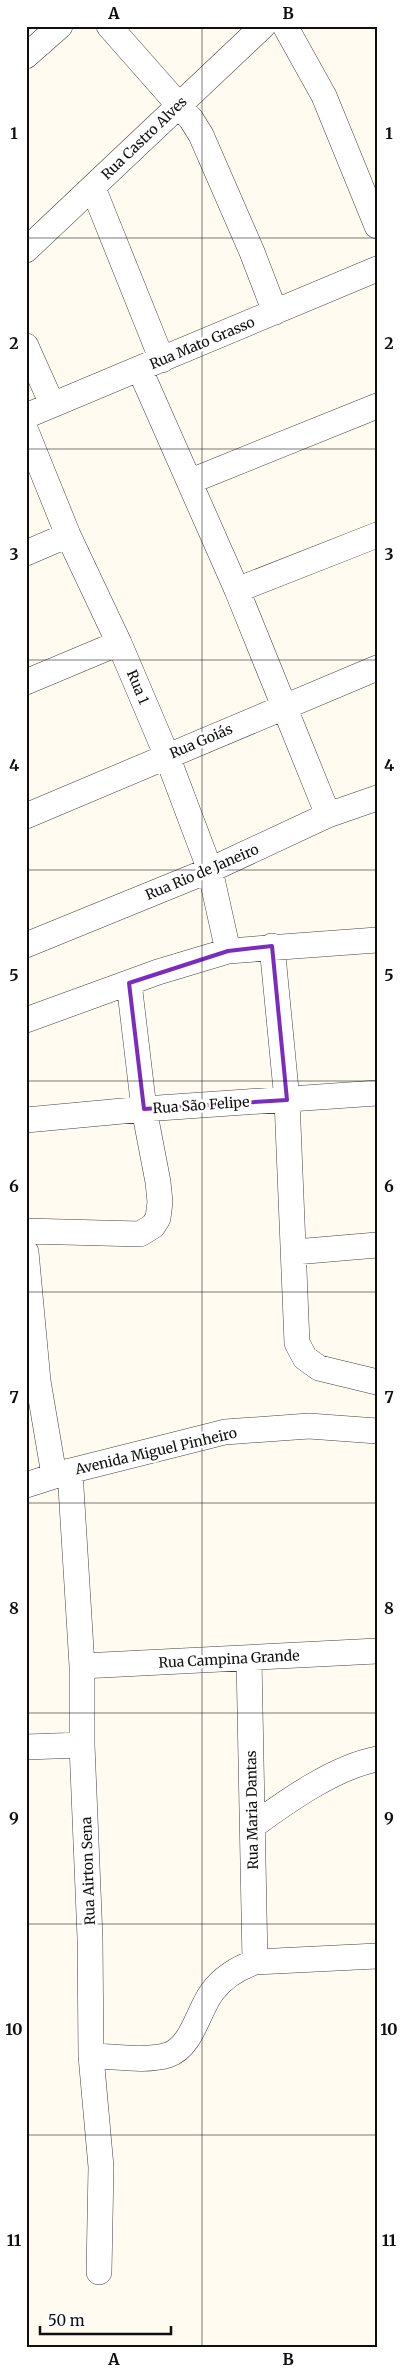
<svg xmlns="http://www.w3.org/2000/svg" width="403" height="2373" font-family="Merriweather,serif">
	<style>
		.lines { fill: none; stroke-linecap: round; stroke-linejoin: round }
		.minor-casing { stroke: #424242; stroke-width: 26 }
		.minor { stroke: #fff; stroke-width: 25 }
		.marked { fill: none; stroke: #7b2cbf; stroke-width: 4; stroke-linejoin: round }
		.grid { fill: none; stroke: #0f0f0f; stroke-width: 1; stroke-opacity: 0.55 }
		.labels { text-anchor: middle; stroke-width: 5; stroke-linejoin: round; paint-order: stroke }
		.street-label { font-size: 14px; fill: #0f0f0f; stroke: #fff }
		.neatline { fill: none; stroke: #0f0f0f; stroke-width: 2 }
		.grid-label { font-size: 16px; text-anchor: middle; font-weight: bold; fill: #0f0f0f }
	</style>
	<rect width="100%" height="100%" fill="#fffbf1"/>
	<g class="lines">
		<!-- minor casing -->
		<g class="minor-casing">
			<path id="minor" d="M109 26 191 119 201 135 252 252 275 312
				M285 26 324 96 377 226
				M26 56 60 26
				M93 188 162 360
				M26 250 263 26
				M26 346 52 404
				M140 370 237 590 328 815
				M26 416 377 269
				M26 431 68 535 119 643 167 756 210 870 228 951
				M191 481 377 406
				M26 553 68 535
				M237 590 377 535
				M26 682 119 643
				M26 816 377 668
				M26 945 210 870 328 815 377 798
				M272 946 287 1100 297 1343 305 1358 319 1368 377 1382
				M26 1020 158 972 228 951 377 940
				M26 1120 144 1109 377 1093
				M26 1231 140 1234 153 1226 158 1218 160 1202 158 1182 144 1109 129 983
				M26 1252 38 1381 54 1475
				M295 1252 377 1245
				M70 1471 82 1666V1745L90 1938 91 2056 101 2167 99 2272
				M26 1485 70 1471 225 1432 309 1426 377 1431
				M249 1658 255 1962
				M82 1666 377 1651
				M26 1747 82 1745
				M253 1826C287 1801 335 1767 377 1759
				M91 2056C115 2056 145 2062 168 2055 192 2047 198 2011 212 1992 223 1977 238 1968 255 1962L377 1956"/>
		</g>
		<!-- minor -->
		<use href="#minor" class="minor"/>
	</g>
	<!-- marked area -->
	<path class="marked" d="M272 946 287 1100 144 1109 129 983 228 951Z"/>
	<!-- grid -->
	<path class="grid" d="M202 26V2347M26 238H377M26 449H377M26 660H377M26 870H377M26 1081H377M26 1292H377M26 1503H377M26 1713H377M26 1924H377M26 2135H377"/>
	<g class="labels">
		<!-- street labels -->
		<g class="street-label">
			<text transform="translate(144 138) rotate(-44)" y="5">Rua Castro Alves</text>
			<text transform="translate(202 343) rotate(-23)" y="5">Rua Mato Grasso</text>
			<text transform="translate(138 687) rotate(67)" y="5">Rua 1</text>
			<text transform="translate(201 741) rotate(-23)" y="5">Rua Goiás</text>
			<text transform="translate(202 872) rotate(-23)" y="5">Rua Rio de Janeiro</text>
			<text transform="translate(201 1105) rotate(-4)" y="5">Rua São Felipe</text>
			<text transform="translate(156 1451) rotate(-13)" y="5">Avenida Miguel Pinheiro</text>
			<text transform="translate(229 1659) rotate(-3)" y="5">Rua Campina Grande</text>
			<text transform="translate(252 1810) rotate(-91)" y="5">Rua Maria Dantas</text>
			<text transform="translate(88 1871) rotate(-92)" y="5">Rua Airton Sena</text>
		</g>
	</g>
	<!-- border -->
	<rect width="403" height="2373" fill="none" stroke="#ffffff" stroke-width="55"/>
	<!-- scale -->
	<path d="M40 2326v8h131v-8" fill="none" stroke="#0f0f0f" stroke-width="2.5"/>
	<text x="48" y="2326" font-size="15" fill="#0f0f0f" stroke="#ffffff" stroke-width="4" paint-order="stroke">50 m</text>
	<rect x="28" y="28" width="348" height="2318" class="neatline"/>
	<g class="grid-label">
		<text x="114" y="19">A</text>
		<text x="288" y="19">B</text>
		<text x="14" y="139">1</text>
		<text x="389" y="139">1</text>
		<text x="14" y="349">2</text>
		<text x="389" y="349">2</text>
		<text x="14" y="560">3</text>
		<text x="389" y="560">3</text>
		<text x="14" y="771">4</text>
		<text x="389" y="771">4</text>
		<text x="14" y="981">5</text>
		<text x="389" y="981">5</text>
		<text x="14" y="1192">6</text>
		<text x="389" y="1192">6</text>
		<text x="14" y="1403">7</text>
		<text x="389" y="1403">7</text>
		<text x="14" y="1614">8</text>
		<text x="389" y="1614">8</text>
		<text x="14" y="1824">9</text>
		<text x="389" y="1824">9</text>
		<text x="14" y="2035">10</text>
		<text x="389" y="2035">10</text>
		<text x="14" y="2246">11</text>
		<text x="389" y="2246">11</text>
		<text x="114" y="2365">A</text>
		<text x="288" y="2365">B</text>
	</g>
</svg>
